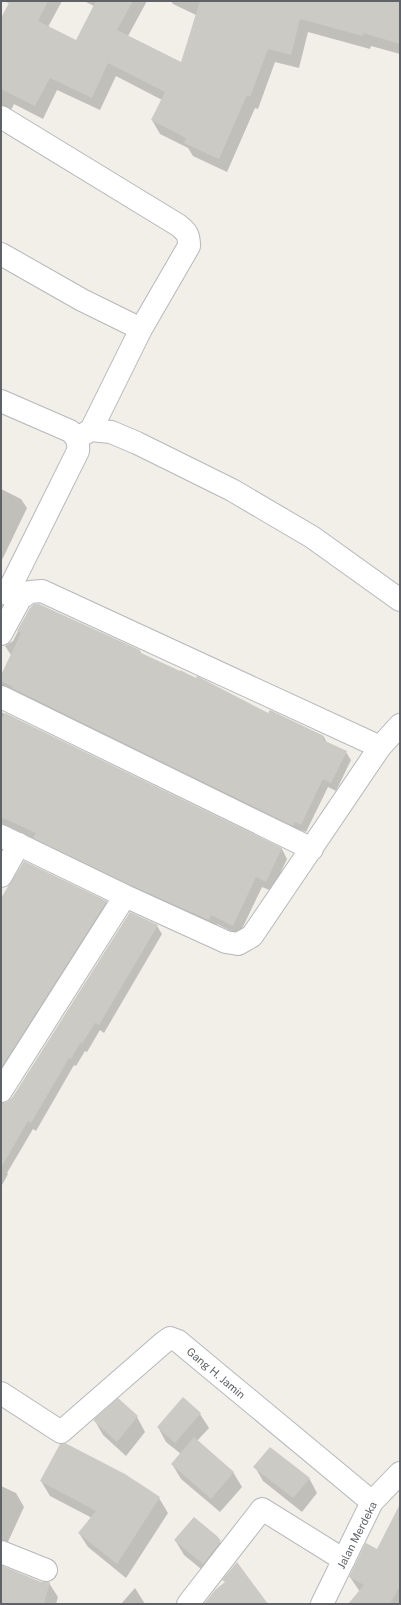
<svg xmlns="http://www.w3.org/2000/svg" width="401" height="1605" font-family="'Public Sans',sans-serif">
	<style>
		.shadow { fill: #0003 }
		.building { fill: #cccac5 }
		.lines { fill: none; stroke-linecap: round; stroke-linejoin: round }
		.minor-casing { stroke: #b5b8bc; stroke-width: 24 }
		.minor { stroke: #fff; stroke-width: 22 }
		.labels { text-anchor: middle; stroke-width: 4; stroke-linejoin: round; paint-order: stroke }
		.street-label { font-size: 11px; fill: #5f6368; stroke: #fff }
	</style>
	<rect width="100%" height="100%" fill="#f1efe8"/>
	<!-- shadow -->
	<path class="shadow" d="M5 1H62L48 27 77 42 94 6 84 1H147L128 36 182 63 196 15 173 4 171 1H400V54L371 46 370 49 308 32 299 68 275 62 258 109 255 108 227 172 193 156 188 148 160 134 152 120 162 100 116 76 100 110 57 90 43 119 14 104 9 114 1 111V20L10 4Z
		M1 489 21 499 27 508 1 562Z
		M30 608 140 651 142 654 269 715 324 737 327 743 346 752 351 760 336 791 328 787 306 832 300 830 298 834 1 694V677L11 655 5 646 13 641Z
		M1 712 282 849 287 859 272 891 262 887 239 935 217 924 215 930 40 848 36 840 1 823Z
		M1 901 106 902 111 910 1 1083Z
		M157 926 162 934 104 1033 100 1030 87 1052 85 1051 76 1066 74 1065 36 1131 33 1129 7 1173 8 1174 1 1187V1104L7 1103 12 1098Z
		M200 1414 209 1428 197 1441 233 1472 242 1487 220 1512 181 1479 172 1464 181 1454 166 1442 158 1427Z
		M137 1417 145 1432 126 1456 103 1435 95 1421Z
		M255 1467 309 1478 317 1493 302 1512 263 1481Z
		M41 1481 159 1498 168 1513 126 1578 88 1547 79 1533 92 1518 50 1496Z
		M1 1486 16 1493 24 1507 1 1557Z
		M400 1524V1604H349L360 1592 350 1577 377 1551Z
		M175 1540 220 1542 229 1556 212 1578 184 1555Z
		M1 1567 41 1583H49L58 1597 56 1604H1Z
		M135 1588 145 1604H121Z"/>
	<!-- building -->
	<path class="building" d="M10 1H48L38 21 76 40 96 1H133L117 30 181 62 200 1H400V44L363 33V36L300 19 291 55 268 49 250 97 247 95 219 159 184 143 186 138 151 120 165 92 108 63 92 98 50 78 35 106 1 89V18Z
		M34 604H39L52 610 140 650 139 652 180 671V670L196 678 197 676 268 713 270 710 324 736 323 740 347 751 331 783 323 779 301 825 295 822 293 826 12 688 13 687 1 681V675L21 633 17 631 30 608Z
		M5 713 282 848 266 882 256 877 233 926 211 915 209 920 130 885 33 838 36 833 1 817V721Z
		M24 861 107 901 1 1068V898Z
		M130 912 158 925 99 1025 95 1023 82 1044 80 1043 71 1059 69 1058 31 1123 28 1121 1 1168V1103L7 1102 12 1098Z
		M183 1397 201 1413 175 1443 157 1427Z
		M118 1398 138 1416 117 1442 93 1420Z
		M194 1437 234 1472 211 1499 171 1464Z
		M65 1443 125 1474 160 1497 117 1564 78 1533 96 1511 40 1481 60 1444Z
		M270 1447 310 1478 293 1498 253 1467Z
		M400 1504V1586L390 1604H348L364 1585 349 1577 365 1544 366 1543 377 1549Z
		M194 1517 217 1536 221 1541 203 1564 174 1540Z
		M237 1562 268 1604H204L215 1590 225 1582 222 1580Z
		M1 1565 41 1582H50L44 1604H1Z"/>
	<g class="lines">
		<!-- minor casing -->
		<g class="minor-casing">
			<path id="minor" d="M1 117 178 225C187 232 189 235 189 246L141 329 91 430
				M1 254 82 300 141 329
				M1 401 70 431C77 437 79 442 78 451L7 594
				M77 438 91 430 111 432 137 443 232 490 312 537 400 600
				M1 634 20 599 30 592 42 591 380 747
				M1 697 312 849
				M1 836 125 896 226 942 238 944 252 936 380 747 400 725
				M1 876 19 844
				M1 1091 125 896
				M1 1393 61 1432 163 1343 170 1338 178 1341 372 1502
				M1 1552 46 1570
				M188 1604 262 1509 344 1560
				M322 1604 372 1502 400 1473"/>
		</g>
		<!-- minor -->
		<use href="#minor" class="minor"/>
	</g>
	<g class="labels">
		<!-- street labels -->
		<g class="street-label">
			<text transform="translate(216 1373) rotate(40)" y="4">Gang H. Jamin</text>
			<text transform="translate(357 1535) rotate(-63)" y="4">Jalan Merdeka</text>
		</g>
	</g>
	<!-- border -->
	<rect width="401" height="1605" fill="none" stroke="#5f6368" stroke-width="4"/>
</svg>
